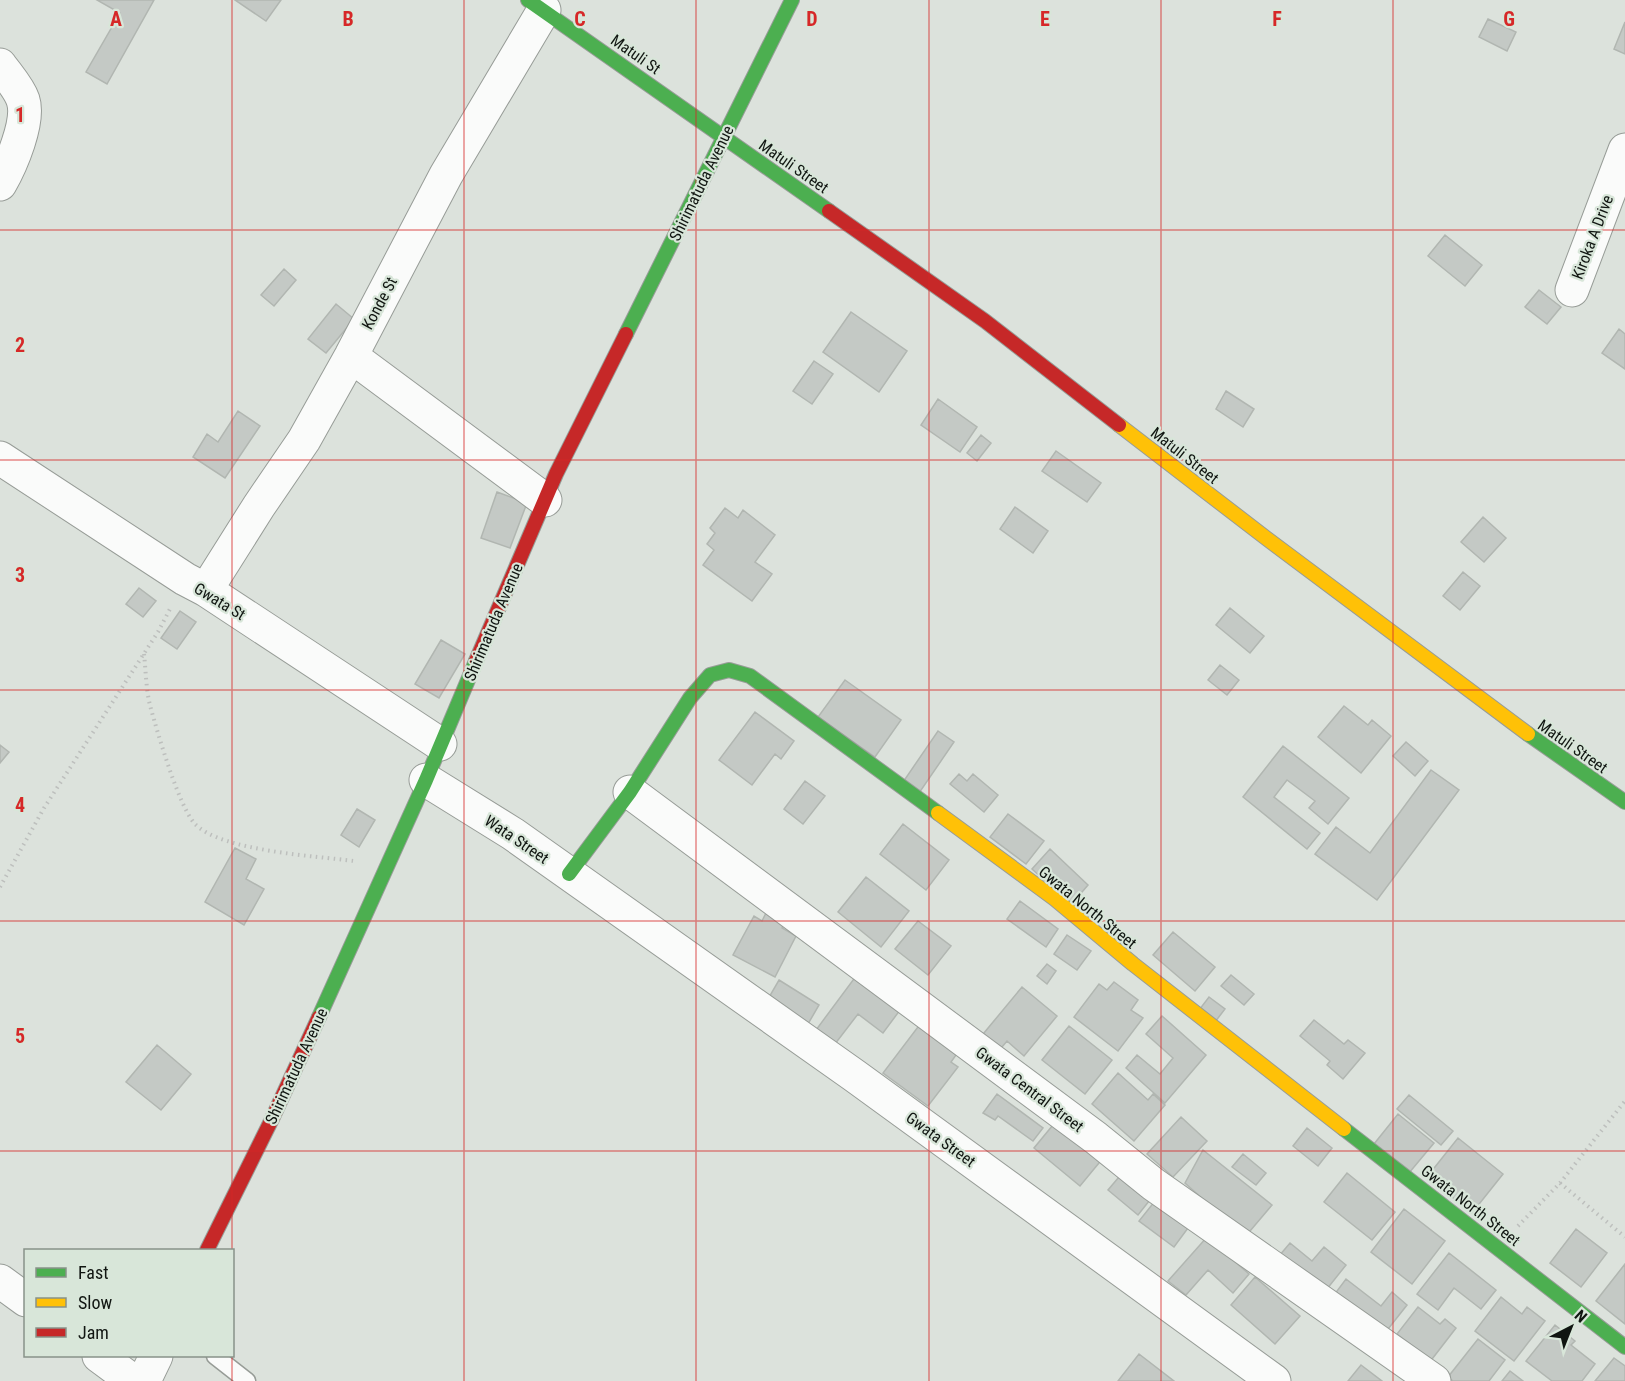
<svg xmlns="http://www.w3.org/2000/svg" width="1625" height="1381" font-family="'Roboto Condensed',sans-serif">
	<style>
		.building { fill: #c4c9c5; stroke: #b1b6b1; stroke-width: 1.5 }
		.lines { fill: none; stroke-linecap: round; stroke-linejoin: round }
		.lane-casing { stroke: #979c97; stroke-width: 19 }
		.street-casing { stroke: #979c97; stroke-width: 35 }
		.fast-casing { stroke: #979c97; stroke-width: 16 }
		.slow-casing { stroke: #979c97; stroke-width: 16 }
		.jam-casing { stroke: #979c97; stroke-width: 16 }
		.path { stroke: #bdbfbd; stroke-width: 4; stroke-dasharray: 1.5 4.5; stroke-linecap: butt }
		.lane { stroke: #fafbfa; stroke-width: 16 }
		.street { stroke: #fafbfa; stroke-width: 33 }
		.fast { stroke: #4caf50; stroke-width: 14 }
		.slow { stroke: #ffc107; stroke-width: 14 }
		.jam { stroke: #c62828; stroke-width: 14 }
		.grid { fill: none; stroke: #d62828; stroke-width: 1.5; stroke-opacity: 0.55 }
		.labels { text-anchor: middle; stroke-width: 4.5; stroke-linejoin: round; paint-order: stroke }
		.street-label { font-size: 16px; fill: #101511; stroke: #d8e6d9 }
		.grid-label { font-size: 20px; text-anchor: middle; font-weight: bold; fill: #d62828; stroke: #d8e6d9; stroke-width: 4.5; stroke-linejoin: round; paint-order: stroke }
	</style>
	<rect width="100%" height="100%" fill="#dce2dc"/>
	<!-- building -->
	<path class="building" d="M97 0H154L107 84 86 72 120 13Z
		M235 0H281L266 21Z
		M1488 19 1516 32 1507 51 1479 37Z
		M1625 22V54L1614 49Z
		M1445 235 1482 265 1465 286 1428 256Z
		M284 269 296 280 274 306 261 295Z
		M1539 290 1561 307 1547 324 1525 307Z
		M336 304 354 319 326 353 308 339Z
		M851 312 907 351 879 392 823 352Z
		M1619 329 1625 334V369L1602 353Z
		M814 361 833 374 812 404 793 391Z
		M1226 391 1254 409 1243 427 1216 409Z
		M938 399 977 427 960 452 921 425Z
		M238 411 260 426 225 478 193 457 207 434 218 442Z
		M981 435 991 443 977 461 967 453Z
		M1056 451 1101 483 1087 502 1042 471Z
		M497 492 527 503 510 548 481 538Z
		M1015 507 1048 531 1033 553 1000 529Z
		M725 508 738 518 743 510 775 535 755 562 772 574 752 601 703 565 714 550 707 544 715 533 710 528Z
		M1483 517 1506 538 1484 562 1461 542Z
		M1463 572 1480 586 1460 610 1443 596Z
		M139 588 156 601 143 617 126 604Z
		M1230 608 1264 636 1250 653 1216 625Z
		M180 611 196 622 177 649 161 638Z
		M441 640 465 654 439 698 415 684Z
		M1220 665 1239 680 1227 695 1208 680Z
		M845 680 901 720 875 757 818 717Z
		M1344 706 1368 725 1372 720 1391 736 1361 773 1318 737Z
		M755 712 794 741 781 759 775 754 752 785 719 760Z
		M938 731 954 742 917 796 901 785Z
		M1406 742 1428 761 1415 776 1393 756Z
		M0 745 9 752 0 763Z
		M1283 746 1349 798 1328 824 1309 808 1315 801 1287 780 1274 797 1320 833 1307 849 1243 797Z
		M1431 770 1459 790 1377 900 1315 854 1336 827 1370 853Z
		M959 774 967 781 973 774 998 795 984 812 950 784Z
		M805 781 825 796 803 824 784 809Z
		M357 809 375 820 359 847 341 835Z
		M1008 814 1044 841 1026 864 990 837Z
		M903 824 949 860 926 890 880 854Z
		M235 848 256 859 246 879 264 889 244 925 205 902Z
		M1050 849 1088 885 1071 905 1032 869Z
		M866 877 909 911 881 947 838 912Z
		M1020 901 1058 929 1046 947 1007 919Z
		M767 911 785 921 782 928 796 936 775 977 733 955 754 916 762 921Z
		M918 921 951 946 928 975 895 949Z
		M1173 932 1215 967 1195 991 1153 955Z
		M1067 935 1091 951 1077 970 1054 954Z
		M1047 964 1056 971 1047 984 1037 976Z
		M862 968 906 1002 883 1033 858 1014 835 1044 816 1030Z
		M1231 975 1254 994 1244 1005 1221 986Z
		M779 980 819 1005 808 1024 768 999Z
		M1114 982 1138 1000 1131 1010 1143 1018 1118 1051 1074 1017 1099 984 1107 990Z
		M1022 987 1057 1016 1024 1056 1007 1041 997 1053 979 1039Z
		M1209 997 1225 1009 1215 1022 1199 1010Z
		M1162 1016 1206 1055 1165 1103 1126 1068 1137 1055 1160 1074 1173 1058 1146 1034Z
		M924 1019 961 1048 951 1062 958 1067 928 1106 883 1073Z
		M1314 1020 1344 1044 1348 1040 1365 1053 1343 1079 1327 1065 1330 1061 1300 1036Z
		M1069 1026 1112 1060 1085 1094 1042 1060Z
		M157 1045 191 1074 161 1110 126 1082Z
		M1118 1073 1148 1100 1153 1094 1165 1105 1134 1141 1092 1104Z
		M997 1094 1043 1128 1033 1141 998 1116 995 1120 983 1113Z
		M1409 1095 1453 1131 1441 1145 1397 1109Z
		M1062 1114 1108 1152 1080 1186 1034 1148Z
		M1398 1114 1434 1143 1409 1173 1374 1144Z
		M1181 1117 1207 1141 1173 1177 1147 1154Z
		M1307 1128 1332 1148 1318 1166 1293 1146Z
		M1458 1138 1503 1174 1472 1213 1427 1177Z
		M1203 1150 1272 1205 1245 1237 1185 1183Z
		M1243 1154 1266 1173 1256 1185 1232 1167Z
		M1124 1171 1153 1196 1138 1215 1108 1190Z
		M1347 1173 1395 1212 1372 1240 1324 1202Z
		M1155 1201 1191 1224 1174 1247 1139 1221Z
		M1404 1209 1445 1241 1412 1284 1371 1252Z
		M1576 1229 1607 1253 1581 1287 1550 1263Z
		M1207 1237 1249 1274 1233 1293 1208 1270 1186 1295 1168 1281Z
		M1290 1243 1312 1261 1324 1247 1346 1265 1319 1299 1274 1262Z
		M1449 1253 1496 1290 1481 1309 1454 1288 1438 1310 1417 1294Z
		M1625 1264V1324L1596 1301Z
		M1255 1277 1300 1316 1275 1344 1231 1305Z
		M1346 1279 1381 1306 1392 1292 1407 1305 1381 1338 1331 1299Z
		M1501 1297 1522 1314 1527 1307 1545 1321 1514 1361 1475 1331Z
		M1418 1307 1440 1324 1445 1319 1456 1328 1429 1363 1405 1350 1410 1344 1397 1334Z
		M1555 1325 1575 1341 1571 1345 1595 1364 1582 1381H1552L1526 1361Z
		M1478 1339 1505 1360 1489 1381H1453L1448 1377Z
		M1139 1354 1174 1381H1118Z
		M1614 1358 1625 1366V1381H1595Z
		M1361 1365 1382 1381H1348Z
		M1510 1371 1523 1381H1502Z"/>
	<g class="lines">
		<!-- lane casing -->
		<g class="lane-casing">
			<path id="lane" d="M215 1356 247 1381"/>
		</g>
		<!-- street casing -->
		<g class="street-casing">
			<path id="street" d="M0 65C7 75 19 88 23 100 30 121 11 165 0 184
				M1572 290 1625 150
				M351 356 545 500
				M0 458 185 579 206 590 440 744
				M206 590 259 506 304 440 351 356 446 175 544 10
				M426 780 513 834 855 1076 1274 1381
				M630 792 1096 1138 1153 1184 1434 1381
				M0 1281 26 1300
				M99 1356 133 1381
				M144 1381 156 1356"/>
		</g>
		<!-- fast casing -->
		<g class="fast-casing">
			<path id="fast" d="M528 0 829 211
				M626 334 792 0
				M1528 734 1625 802
				M569 874 630 792 690 698 710 675 729 670 750 676 938 813
				M319 1017 426 780 476 661
				M1344 1129 1625 1347"/>
		</g>
		<!-- slow casing -->
		<g class="slow-casing">
			<path id="slow" d="M1119 425 1266 538 1528 734
				M938 813 1055 899 1133 964 1344 1129"/>
		</g>
		<!-- jam casing -->
		<g class="jam-casing">
			<path id="jam" d="M829 211 985 321 1119 425
				M476 661 556 474 626 334
				M207 1250 272 1119 319 1017"/>
		</g>
		<!-- path -->
		<path class="path" d="M144 654C146 672 146 692 151 709 158 734 179 807 195 824 221 851 316 856 354 861
			M0 887 44 808 158 632 171 607
			M1560 1183 1625 1237
			M1518 1226 1560 1183 1625 1101"/>
		<!-- lane -->
		<use href="#lane" class="lane"/>
		<!-- street -->
		<use href="#street" class="street"/>
		<!-- fast -->
		<use href="#fast" class="fast"/>
		<!-- slow -->
		<use href="#slow" class="slow"/>
		<!-- jam -->
		<use href="#jam" class="jam"/>
	</g>
	<!-- grid -->
	<path class="grid" d="M232 0V1250M464 0V1381M696 0V1381M929 0V1381M1161 0V1381M1393 0V1381M0 230H1625M0 460H1625M0 690H1625M0 921H1625M0 1151H1625M232 1356V1381"/>
	<g class="labels">
		<!-- street labels -->
		<g class="street-label">
			<text transform="translate(636 54) rotate(35)" y="6">Matuli St</text>
			<text transform="translate(794 166) rotate(35)" y="6">Matuli Street</text>
			<text transform="translate(701 183) rotate(-64)" y="6">Shirimatuda Avenue</text>
			<text transform="translate(1592 237) rotate(-69)" y="6">Kiroka A Drive</text>
			<text transform="translate(379 303) rotate(-62)" y="6">Konde St</text>
			<text transform="translate(1185 455) rotate(38)" y="6">Matuli Street</text>
			<text transform="translate(220 601) rotate(31)" y="6">Gwata St</text>
			<text transform="translate(493 622) rotate(-67)" y="6">Shirimatuda Avenue</text>
			<text transform="translate(1573 746) rotate(35)" y="6">Matuli Street</text>
			<text transform="translate(517 839) rotate(34)" y="6">Wata Street</text>
			<text transform="translate(1088 907) rotate(39)" y="6">Gwata North Street</text>
			<text transform="translate(296 1066) rotate(-65)" y="6">Shirimatuda Avenue</text>
			<text transform="translate(1030 1089) rotate(37)" y="6">Gwata Central Street</text>
			<text transform="translate(941 1139) rotate(36)" y="6">Gwata Street</text>
			<text transform="translate(1471 1205) rotate(38)" y="6">Gwata North Street</text>
		</g>
	</g>
	<g class="grid-label">
		<text x="116" y="26">A</text>
		<text x="348" y="26">B</text>
		<text x="580" y="26">C</text>
		<text x="812" y="26">D</text>
		<text x="1045" y="26">E</text>
		<text x="1277" y="26">F</text>
		<text x="1509" y="26">G</text>
		<text x="20" y="122">1</text>
		<text x="20" y="352">2</text>
		<text x="20" y="582">3</text>
		<text x="20" y="812">4</text>
		<text x="20" y="1043">5</text>
	</g>
	<!-- legend -->
	<rect x="24" y="1249" width="210" height="108" fill="#d8e6d9" stroke="#889289" stroke-width="1.5"/>
	<rect x="36" y="1268" width="30" height="9" fill="#4caf50" stroke="#889289" stroke-width="1.5"/>
	<text x="78" y="1279" font-size="18" fill="#101511">Fast</text>
	<rect x="36" y="1298" width="30" height="9" fill="#ffc107" stroke="#889289" stroke-width="1.5"/>
	<text x="78" y="1309" font-size="18" fill="#101511">Slow</text>
	<rect x="36" y="1328" width="30" height="9" fill="#c62828" stroke="#889289" stroke-width="1.5"/>
	<text x="78" y="1339" font-size="18" fill="#101511">Jam</text>
	<!-- north arrow -->
	<g transform="translate(1571 1327) rotate(42)" stroke="#d8e6d9" stroke-width="4.5" paint-order="stroke">
	<path d="M0-4.5L10 22L0 15L-10 22Z" fill="#101511"/>
	<text y="-9" font-size="16" font-weight="bold" text-anchor="middle" fill="#101511">N</text>
	</g>
</svg>
